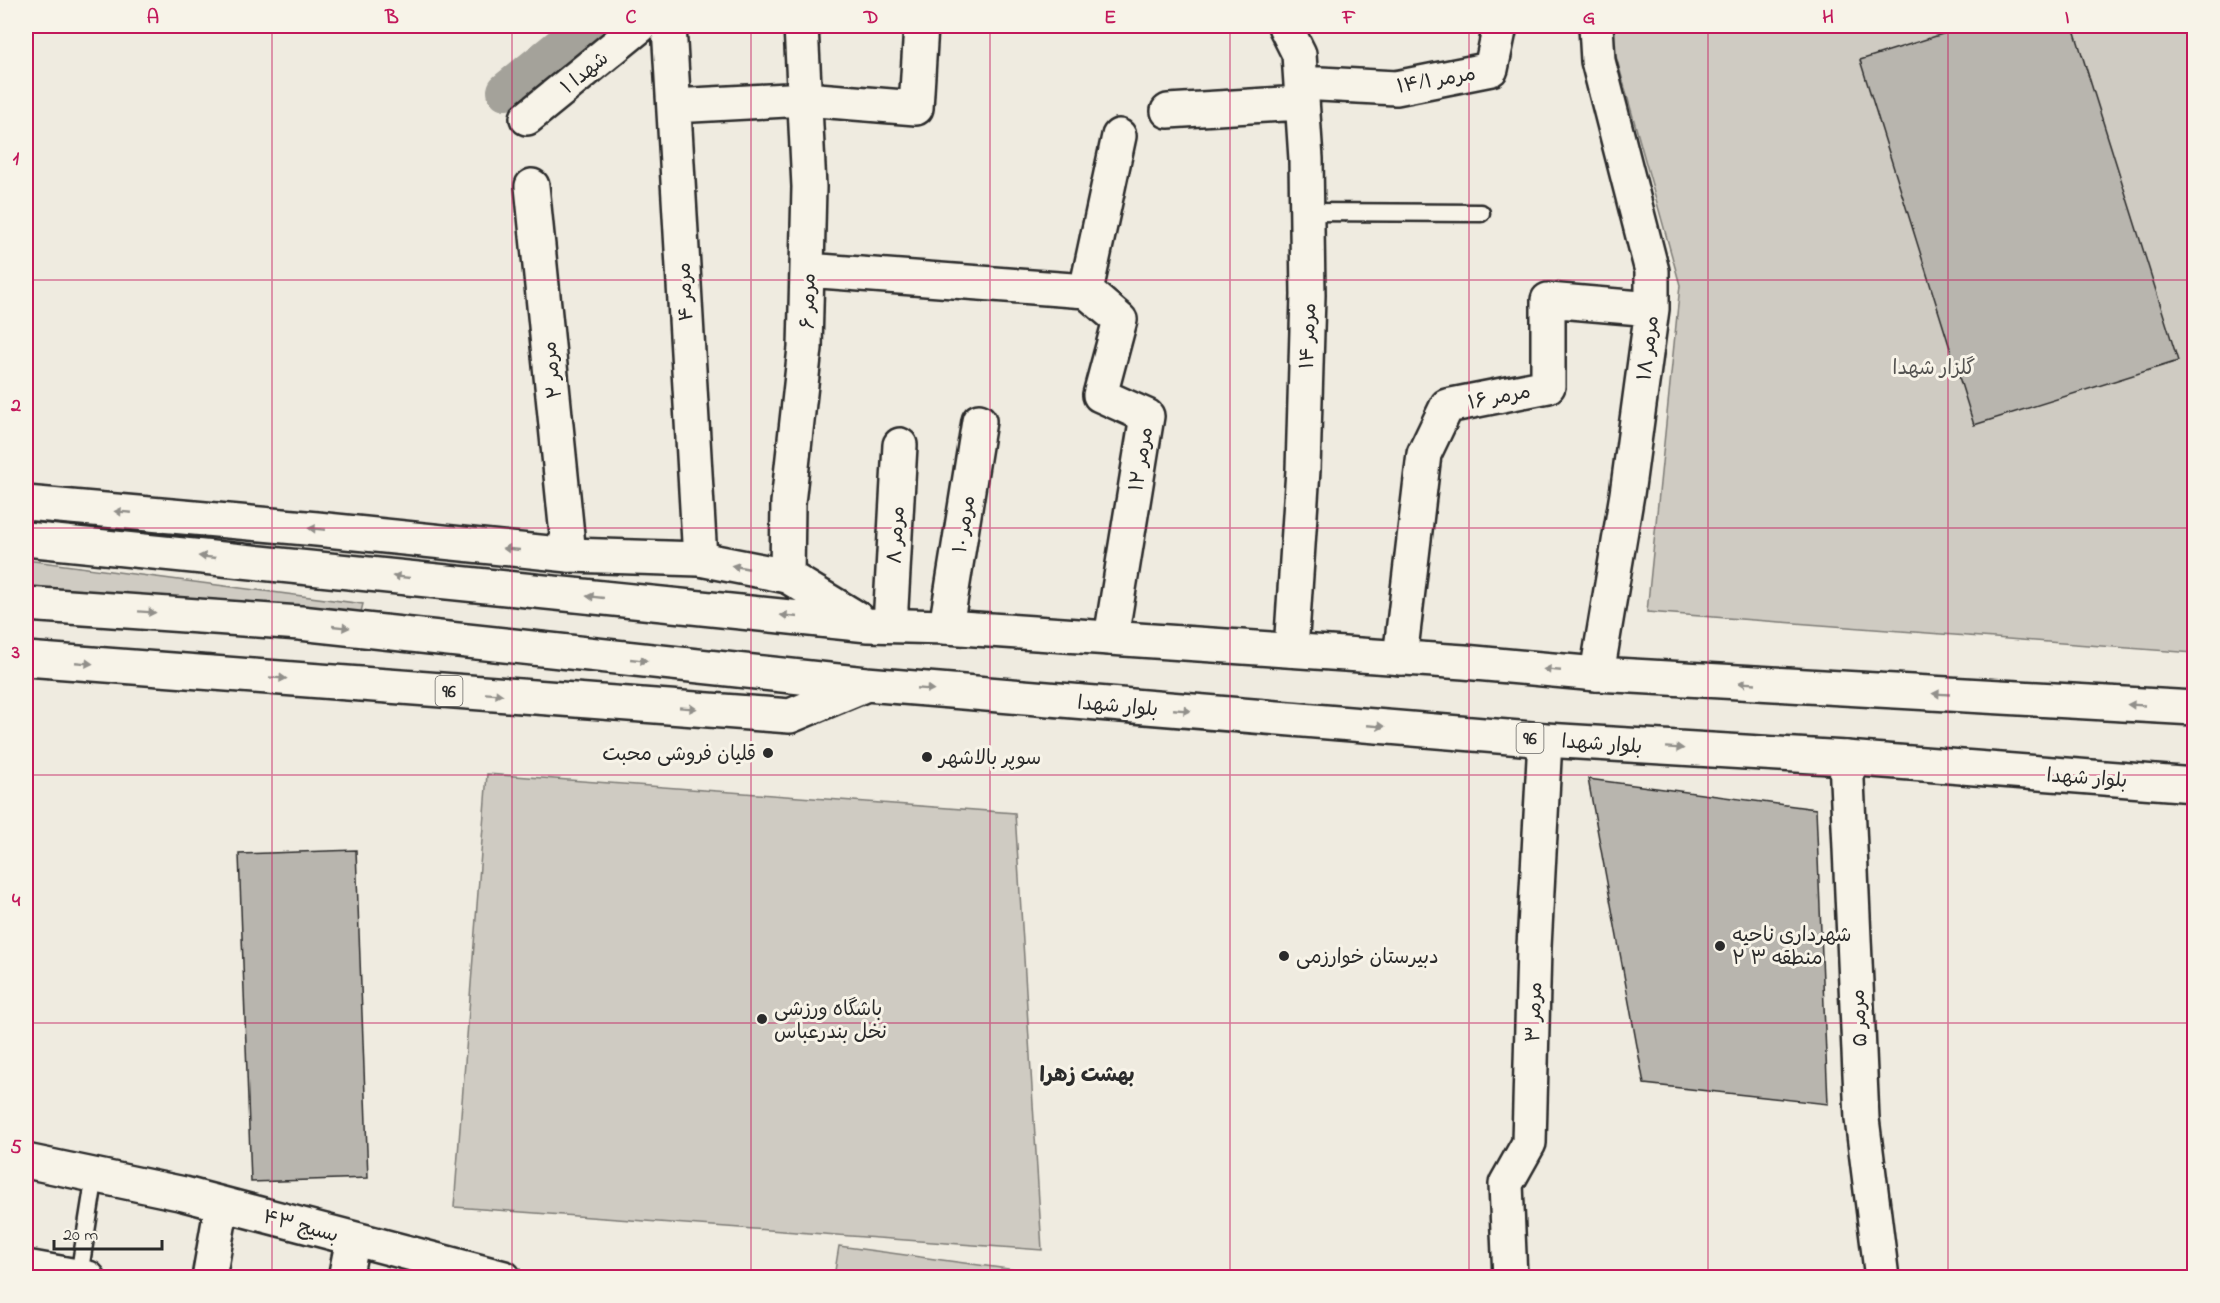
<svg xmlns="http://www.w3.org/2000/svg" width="2220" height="1303" font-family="'Indie Flower','Playpen Sans Arabic',sans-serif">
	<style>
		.green { fill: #cfcbc2; stroke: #7d7b76; stroke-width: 1.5 }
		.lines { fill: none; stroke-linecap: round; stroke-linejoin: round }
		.canal { stroke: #a4a29a; stroke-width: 38 }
		.building { fill: #b8b5ae; stroke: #2b2b2b; stroke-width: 1.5 }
		.service-casing { stroke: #2b2b2b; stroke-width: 21 }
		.minor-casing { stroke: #2b2b2b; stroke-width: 38 }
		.trunk-casing { stroke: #2b2b2b; stroke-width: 38 }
		.service { stroke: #f7f3e8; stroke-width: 16 }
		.minor { stroke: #f7f3e8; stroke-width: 33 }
		.trunk { stroke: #f7f3e8; stroke-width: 33 }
		.oneway { fill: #918f8a }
		.grid { fill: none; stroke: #c2185b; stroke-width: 1.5; stroke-opacity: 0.55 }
		.poi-dot { fill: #2b2b2b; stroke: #f7f3e8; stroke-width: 2 }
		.labels { text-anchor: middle; stroke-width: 6; stroke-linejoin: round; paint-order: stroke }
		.shield { fill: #f7f3e8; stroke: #686764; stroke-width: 1.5 }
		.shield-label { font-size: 18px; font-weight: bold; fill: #2b2b2b }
		.street-label { font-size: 20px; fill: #2b2b2b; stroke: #f7f3e8 }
		.park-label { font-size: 20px; fill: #545351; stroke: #f7f3e8 }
		.poi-label { font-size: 20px; fill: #2b2b2b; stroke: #f7f3e8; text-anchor: start }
		.neighbourhood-label { font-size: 21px; font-weight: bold; fill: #2b2b2b; stroke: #f7f3e8 }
		.neatline { fill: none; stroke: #c2185b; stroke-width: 2 }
		.grid-label { font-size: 20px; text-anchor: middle; font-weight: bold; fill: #c2185b }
	</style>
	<rect width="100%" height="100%" fill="#efebe0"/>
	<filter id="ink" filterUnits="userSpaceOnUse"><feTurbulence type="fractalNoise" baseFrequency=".0167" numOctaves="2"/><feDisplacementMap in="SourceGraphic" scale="12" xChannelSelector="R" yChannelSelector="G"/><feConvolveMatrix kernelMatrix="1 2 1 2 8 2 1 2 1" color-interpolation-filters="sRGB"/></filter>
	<g filter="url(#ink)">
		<!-- green -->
		<path class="green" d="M1614 26H2186L2194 55V653L1647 612 1680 285 1612 42Z
			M26 560 363 604 355 636 26 606Z
			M487 774 1015 813 1042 1250 454 1207Z
			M839 1246 1052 1275 1051 1277H834Z"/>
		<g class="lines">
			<!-- canal -->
			<path class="canal" d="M506 91 586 26"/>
		</g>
		<!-- building -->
		<path class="building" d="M1968 26H2073L2178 361 1974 425 1860 60Z
			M1588 779 1816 809 1828 1104 1644 1084Z
			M356 850 368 1178 251 1182 239 854Z"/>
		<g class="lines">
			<!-- service casing -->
			<g class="service-casing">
				<path id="service" d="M1307 212 1481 213
					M79 1276 95 1175"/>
			</g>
			<!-- minor casing -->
			<g class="minor-casing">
				<path id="minor" d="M669 26 700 559
					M1285 26 1299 54 1306 159 1308 295 1303 470 1291 650
					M1596 26 1598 61 1652 271V309L1627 494 1597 674
					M1301 83 1396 88 1491 69 1500 26
					M674 106 805 99 916 108 921 26
					M1168 111 1301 103
					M527 118 640 26
					M532 186 569 555
					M807 270 1086 291
					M787 576 788 503 805 348 809 187 801 26
					M890 625 900 445
					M946 627 979 421
					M1111 638 1147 416 1100 395 1120 320 1086 291 1119 136
					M1400 658 1424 454 1447 406 1548 386V300L1652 309
					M1846 758 1862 1119 1882 1278
					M26 1161 184 1194 504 1278
					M26 1267 88 1278
					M209 1278 222 1204
					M345 1278 353 1239
					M1510 1278 1506 1184 1529 1143 1534 947 1545 740"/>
			</g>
			<!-- trunk casing -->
			<g class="trunk-casing">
				<path id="trunk" d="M26 503 317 529 569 555 700 559 787 576 858 619
					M26 539 868 625 946 627 1464 662 1597 674 2194 708
					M26 604 300 623 866 684 1545 740 1846 758 2194 785
					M26 659 790 716 862 686"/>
			</g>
			<!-- service -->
			<use href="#service" class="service"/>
			<!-- minor -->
			<use href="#minor" class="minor"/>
			<!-- trunk -->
			<use href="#trunk" class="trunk"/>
		</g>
		<!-- one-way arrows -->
		<defs><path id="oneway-solid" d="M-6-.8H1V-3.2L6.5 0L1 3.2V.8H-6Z" transform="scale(1.5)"/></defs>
		<g class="oneway">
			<use href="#oneway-solid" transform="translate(123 512) rotate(-175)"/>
			<use href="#oneway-solid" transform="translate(317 529) rotate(-175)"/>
			<use href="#oneway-solid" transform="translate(511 549) rotate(-174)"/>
			<use href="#oneway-solid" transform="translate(207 557) rotate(-174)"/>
			<use href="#oneway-solid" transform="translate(740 567) rotate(-169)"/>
			<use href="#oneway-solid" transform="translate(401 577) rotate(-174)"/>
			<use href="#oneway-solid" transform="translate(595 597) rotate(-174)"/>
			<use href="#oneway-solid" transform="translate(147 612) rotate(4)"/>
			<use href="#oneway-solid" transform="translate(789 616) rotate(-174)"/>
			<use href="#oneway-solid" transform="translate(341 627) rotate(6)"/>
			<use href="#oneway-solid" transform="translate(639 660) rotate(6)"/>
			<use href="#oneway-solid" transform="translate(84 663) rotate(5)"/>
			<use href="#oneway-solid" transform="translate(1552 670) rotate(-175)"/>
			<use href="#oneway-solid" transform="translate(278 678) rotate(4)"/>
			<use href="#oneway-solid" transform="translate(1747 683) rotate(-177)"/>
			<use href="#oneway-solid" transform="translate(925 689) rotate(5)"/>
			<use href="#oneway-solid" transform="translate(494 694) rotate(4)"/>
			<use href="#oneway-solid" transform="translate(1941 694) rotate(-177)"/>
			<use href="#oneway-solid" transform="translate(2136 705) rotate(-177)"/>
			<use href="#oneway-solid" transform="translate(688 708) rotate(4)"/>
			<use href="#oneway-solid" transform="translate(1182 710) rotate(5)"/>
			<use href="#oneway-solid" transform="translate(1376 726) rotate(5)"/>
			<use href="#oneway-solid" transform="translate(1675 748) rotate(4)"/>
		</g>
	</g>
	<!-- grid -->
	<path class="grid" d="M272 26V1278M512 26V1278M751 26V1278M990 26V1278M1230 26V1278M1469 26V1278M1708 26V1278M1948 26V1278M26 280H2194M26 528H2194M26 775H2194M26 1023H2194"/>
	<!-- markers -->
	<g class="poi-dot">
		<circle cx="768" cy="753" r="6"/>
		<circle cx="927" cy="757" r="6"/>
		<circle cx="1720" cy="946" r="6"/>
		<circle cx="1284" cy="956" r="6"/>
		<circle cx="762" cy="1019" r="6"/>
	</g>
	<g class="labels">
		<!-- shield labels -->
		<g class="shield">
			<rect x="435.5" y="676" width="27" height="30" rx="4.5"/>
			<rect x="1516.5" y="723" width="27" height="30" rx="4.5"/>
		</g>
		<g class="shield-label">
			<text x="449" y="697">96</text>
			<text x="1530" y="744">96</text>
		</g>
		<!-- street labels -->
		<g class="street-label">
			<text transform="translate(584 72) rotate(-39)" y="7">شهدا ۱</text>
			<text transform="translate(1436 79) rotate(-10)" y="7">مرمر ۱۴/۱</text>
			<text transform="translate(684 292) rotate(-93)" y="7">مرمر ۴</text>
			<text transform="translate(807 301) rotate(-89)" y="7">مرمر ۶</text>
			<text transform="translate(1307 336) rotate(-88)" y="7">مرمر ۱۴</text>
			<text transform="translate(1647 348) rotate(-83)" y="7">مرمر ۱۸</text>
			<text transform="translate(551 370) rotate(-96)" y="7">مرمر ۲</text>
			<text transform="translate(1499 396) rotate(-11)" y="7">مرمر ۱۶</text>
			<text transform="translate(1140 459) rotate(-81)" y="7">مرمر ۱۲</text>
			<text transform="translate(963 524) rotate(-81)" y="7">مرمر ۱۰</text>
			<text transform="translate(895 535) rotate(-87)" y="7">مرمر ۸</text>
			<text transform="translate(1118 705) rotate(5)" y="7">بلوار شهدا</text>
			<text transform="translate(1602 743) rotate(4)" y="7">بلوار شهدا</text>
			<text transform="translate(2087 777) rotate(4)" y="7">بلوار شهدا</text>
			<text transform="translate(1533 1012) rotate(-88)" y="7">مرمر ۳</text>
			<text transform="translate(1858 1018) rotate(-93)" y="7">مرمر ۵</text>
			<text transform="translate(301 1225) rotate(15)" y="7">بسیج ۴۳</text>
		</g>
		<!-- park labels -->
		<g class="park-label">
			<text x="1934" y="374">گلزار شهدا</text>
		</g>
		<!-- poi labels -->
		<g class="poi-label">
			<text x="756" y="760" text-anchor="end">قلیان فروشی محبت</text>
			<text x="939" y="764">سوپر بالاشهر</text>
			<text x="1732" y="941">شهرداری ناحیه<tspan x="1732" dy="23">۲ منطقه ۳</tspan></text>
			<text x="1296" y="963">دبیرستان خوارزمی</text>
			<text x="774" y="1015">باشگاه ورزشی<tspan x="774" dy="23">نخل بندرعباس</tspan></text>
		</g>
		<!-- neighbourhood labels -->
		<g class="neighbourhood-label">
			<text x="1087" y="1081">بهشت زهرا</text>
		</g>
	</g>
	<!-- margin -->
	<rect width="2220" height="1303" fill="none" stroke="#f7f3e8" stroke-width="66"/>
	<!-- scale -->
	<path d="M54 1240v9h108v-9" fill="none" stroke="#2b2b2b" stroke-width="3"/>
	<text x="63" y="1240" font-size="18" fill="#2b2b2b" stroke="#f7f3e8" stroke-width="4.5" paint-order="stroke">20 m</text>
	<rect x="33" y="33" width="2154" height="1237" class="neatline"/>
	<g class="grid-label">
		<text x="153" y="23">A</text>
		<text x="392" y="23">B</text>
		<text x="631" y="23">C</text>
		<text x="871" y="23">D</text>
		<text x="1110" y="23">E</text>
		<text x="1349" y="23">F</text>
		<text x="1589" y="23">G</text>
		<text x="1828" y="23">H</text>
		<text x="2067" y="23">I</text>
		<text x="16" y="164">1</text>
		<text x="16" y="411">2</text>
		<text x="16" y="658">3</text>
		<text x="16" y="906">4</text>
		<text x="16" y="1153">5</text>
	</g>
</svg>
